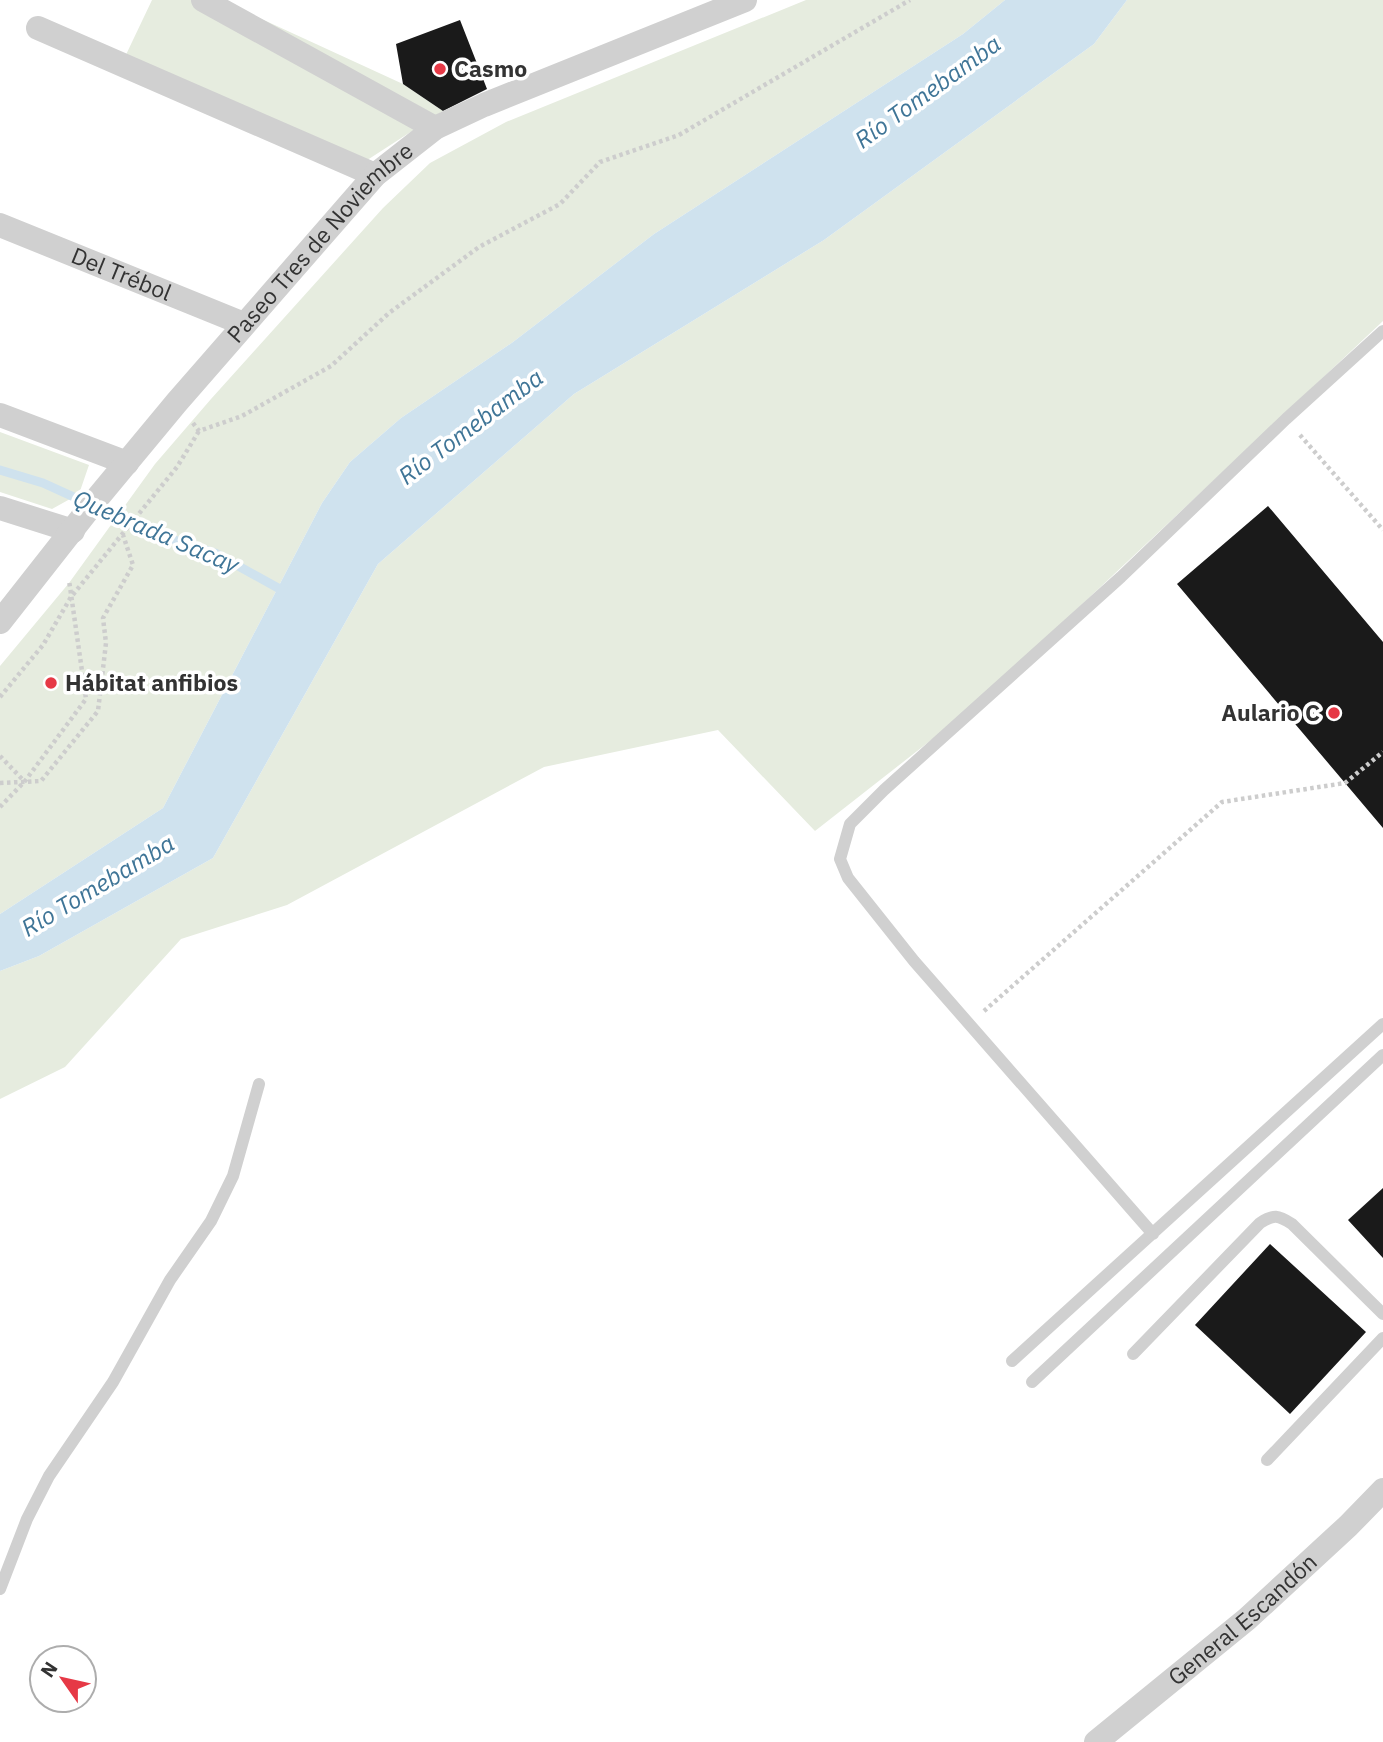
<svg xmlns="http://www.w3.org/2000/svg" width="1383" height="1742" font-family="'IBM Plex Sans',sans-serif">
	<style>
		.green { fill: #e6ecdf }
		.water { fill: #cfe2ee }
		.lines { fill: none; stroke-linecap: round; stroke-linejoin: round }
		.stream { stroke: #cfe2ee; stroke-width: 9 }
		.building { fill: #1a1a1a }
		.path { stroke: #cdcdcd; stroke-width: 4.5; stroke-dasharray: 3.5 3.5; stroke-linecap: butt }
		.service { stroke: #d0d0d0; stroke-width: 12 }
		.minor { stroke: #d0d0d0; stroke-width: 24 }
		.poi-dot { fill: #e63946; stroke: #fff; stroke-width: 2.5 }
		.labels { text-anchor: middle; stroke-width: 7; stroke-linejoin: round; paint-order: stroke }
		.poi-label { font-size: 23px; font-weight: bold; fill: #333; stroke: #fff; text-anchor: start }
		.street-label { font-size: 23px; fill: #333; stroke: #fff }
		.water-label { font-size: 24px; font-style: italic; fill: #3f7597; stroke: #fff }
	</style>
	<rect width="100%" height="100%" fill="#fff"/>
	<!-- green -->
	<path class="green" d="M152 0H220L403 84 443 111 358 166 123 61Z
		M806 0H1005L963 34 654 234 513 342 401 418 350 462 322 503 163 808 0 914V666L69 583 155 464 211 399 383 208 430 163 506 122Z
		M1127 0H1383V321L972 708 815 831 718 730 544 767 287 905 181 939 65 1067 0 1099V971L39 956 213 858 378 564 574 394 824 240 1094 44Z
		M0 432 89 465 79 494 52 509 0 492Z"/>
	<!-- water -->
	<path class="water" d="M1005 0H1127L1094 44 824 240 574 394 378 564 213 858 39 956 0 971V914L163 808 322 503 350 462 401 418 513 342 654 234 963 34Z"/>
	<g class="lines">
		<!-- stream -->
		<path class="stream" d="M0 470 43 483 153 533 215 553 287 593"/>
	</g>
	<!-- building -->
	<path class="building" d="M460 20 487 89 443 111 403 84 396 44Z
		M1268 506 1383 642V828L1177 584Z
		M1383 1188V1258L1348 1220Z
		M1270 1244 1366 1332 1290 1414 1195 1325Z"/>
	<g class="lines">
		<!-- path -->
		<path class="path" d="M193 423 199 431 242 416 331 366 389 313 479 247 560 204 600 162 679 135 910 0
			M1300 435 1383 530
			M0 697 43 645 71 597 177 467 199 431
			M0 756 24 781
			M0 783 41 781 98 711 106 643 103 618 133 565 123 535
			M0 807 25 781 86 699 69 580
			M984 1011 1222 802 1345 783 1383 752"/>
		<!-- service -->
		<path class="service" d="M1153 1234 914 961 848 878 840 859 850 824 884 790 1121 577 1286 419 1383 331
			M1133 1354 1260 1223C1274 1214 1278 1215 1292 1224L1383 1314
			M1012 1361 1383 1024
			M1032 1382 1383 1055
			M1267 1460 1383 1338
			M0 1589 27 1519 49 1476 113 1382 170 1280 211 1221 233 1176 259 1084"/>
		<!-- minor -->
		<g class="minor">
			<path d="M203 0 435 128"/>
			<path d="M38 28 375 175"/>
			<path id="s1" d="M0 225 244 324"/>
			<path d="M0 415 127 463"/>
			<path d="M0 508 73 531"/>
			<path id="s2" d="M0 622 99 496 177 402 375 175 435 128 484 105 745 0"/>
			<path id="s3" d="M1096 1742 1247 1619 1348 1526 1383 1490"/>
		</g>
	</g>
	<!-- markers -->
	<g class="poi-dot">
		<circle cx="440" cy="69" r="7"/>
		<circle cx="51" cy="683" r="7"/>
		<circle cx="1334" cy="713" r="7"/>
	</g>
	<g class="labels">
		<!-- poi labels -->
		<g class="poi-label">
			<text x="454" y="77">Casmo</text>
			<text x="65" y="691">Hábitat anfibios</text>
			<text x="1320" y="721" text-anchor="end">Aulario C</text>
		</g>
		<!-- street labels -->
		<g class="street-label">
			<text dy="8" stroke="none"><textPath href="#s2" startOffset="497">Paseo Tres de Noviembre</textPath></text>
			<text dy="8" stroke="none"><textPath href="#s1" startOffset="131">Del Trébol</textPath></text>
			<text dy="8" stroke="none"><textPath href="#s3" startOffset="191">General Escandón</textPath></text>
		</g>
		<!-- water labels -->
		<g class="water-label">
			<text transform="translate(928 92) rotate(-36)" y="8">Río Tomebamba</text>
			<text transform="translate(471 427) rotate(-37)" y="8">Río Tomebamba</text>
			<text transform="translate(156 532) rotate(23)" y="8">Quebrada Sacay</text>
			<text transform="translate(98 886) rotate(-31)" y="8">Río Tomebamba</text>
		</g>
	</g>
	<!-- north arrow -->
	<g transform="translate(63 1679) rotate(304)"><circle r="33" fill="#ffffff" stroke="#adadad" stroke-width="2"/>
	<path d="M0-5L12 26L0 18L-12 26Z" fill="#e63946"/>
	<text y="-10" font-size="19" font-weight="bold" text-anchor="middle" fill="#333333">N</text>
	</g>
</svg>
